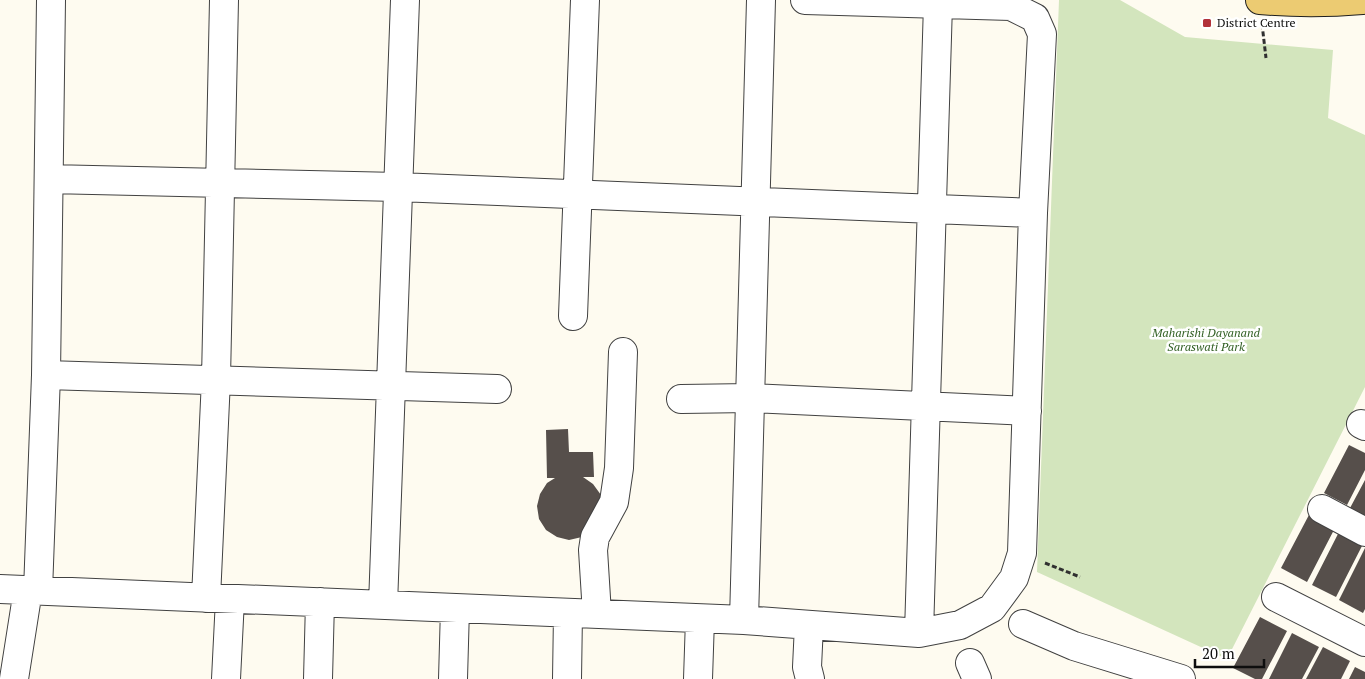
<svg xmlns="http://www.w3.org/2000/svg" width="1365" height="679" font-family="'PT Serif',serif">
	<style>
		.green { fill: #d3e5bd }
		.building { fill: #564f4b }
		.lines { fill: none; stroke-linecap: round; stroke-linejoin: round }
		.minor-casing { stroke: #414141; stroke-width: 30 }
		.major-casing { stroke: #1f1f1f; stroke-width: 30 }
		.path { stroke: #303030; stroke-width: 3; stroke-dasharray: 5 2.5; stroke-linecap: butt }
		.minor { stroke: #fff; stroke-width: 28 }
		.major { stroke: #eccb72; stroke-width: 28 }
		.poi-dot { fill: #b2323b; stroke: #fff; stroke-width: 2 }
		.labels { text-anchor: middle; stroke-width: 5; stroke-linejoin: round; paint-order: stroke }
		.poi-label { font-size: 12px; fill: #0e0e0e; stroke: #fff; text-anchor: start }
		.park-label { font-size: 12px; font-style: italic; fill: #326024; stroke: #fff }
	</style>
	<rect width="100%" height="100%" fill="#fefbf0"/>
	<!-- green -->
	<path class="green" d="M1059 0H1120L1185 37 1333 50 1328 118 1365 135V387L1227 659 1037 572Z"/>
	<!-- building -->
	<path class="building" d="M568 429 569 452H593L594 477H583L593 484 601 495 603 508 582 537 569 540 557 537 546 530 539 519 537 506 540 494 547 483 555 478H547L546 430Z
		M1349 445 1365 453V470L1347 505 1324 493Z
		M1365 480V516L1350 508Z
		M1310 513 1336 526 1307 582 1281 568Z
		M1340 530 1364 542 1336 597 1312 585Z
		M1365 548V609L1363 613 1339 600Z
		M1260 617 1287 631 1262 679H1255L1233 668Z
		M1292 633 1319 647 1302 679H1269Z
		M1323 647 1350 661 1341 679H1306Z
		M1355 667 1365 672V679H1349Z"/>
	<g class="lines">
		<!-- minor casing -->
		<g class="minor-casing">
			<path id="minor" d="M49 179 398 187 1033 213
				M573 316 585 0
				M46 375 497 389
				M681 399 750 398 1027 411
				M1361 424 1365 426
				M1322 509 1365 532
				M0 589 744 620 919 633 960 625 992 608 1014 578 1022 553 1033 213 1042 34 1035 18 1011 6 805 0
				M38 591 46 375 51 0
				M1276 597 1365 642
				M206 598 216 379 224 0
				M383 605 405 0
				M597 614 593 550 595 537 614 502 619 468 623 352
				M744 620 761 0
				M1023 624 1074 646 1181 679
				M809 625 807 667 810 679
				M919 633 938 4
				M970 663 977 679
				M14 679 28 590
				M226 679 230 599
				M318 679 320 602
				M453 679 455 608
				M567 679 568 613
				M698 679 700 619"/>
		</g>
		<!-- major casing -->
		<g class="major-casing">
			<path id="major" d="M1260 0C1294 3 1328 3 1362 0"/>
		</g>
		<!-- path -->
		<path class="path" d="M1262 24 1266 58
			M1045 563 1080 577"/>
		<!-- minor -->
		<use href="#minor" class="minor"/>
		<!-- major -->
		<use href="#major" class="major"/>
	</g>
	<!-- markers -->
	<rect class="poi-dot" x="1202" y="18" width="10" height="10" rx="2.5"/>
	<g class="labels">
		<!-- poi labels -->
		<g class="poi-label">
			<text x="1217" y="27">District Centre</text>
		</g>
		<!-- park labels -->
		<g class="park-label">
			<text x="1206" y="337">Maharishi Dayanand<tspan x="1206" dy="14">Saraswati Park</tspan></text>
		</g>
	</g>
	<!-- scale -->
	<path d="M1195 659v8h69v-8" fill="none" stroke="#0e0e0e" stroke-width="2.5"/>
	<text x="1202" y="659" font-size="15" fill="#0e0e0e" stroke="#ffffff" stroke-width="4" paint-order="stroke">20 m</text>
</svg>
